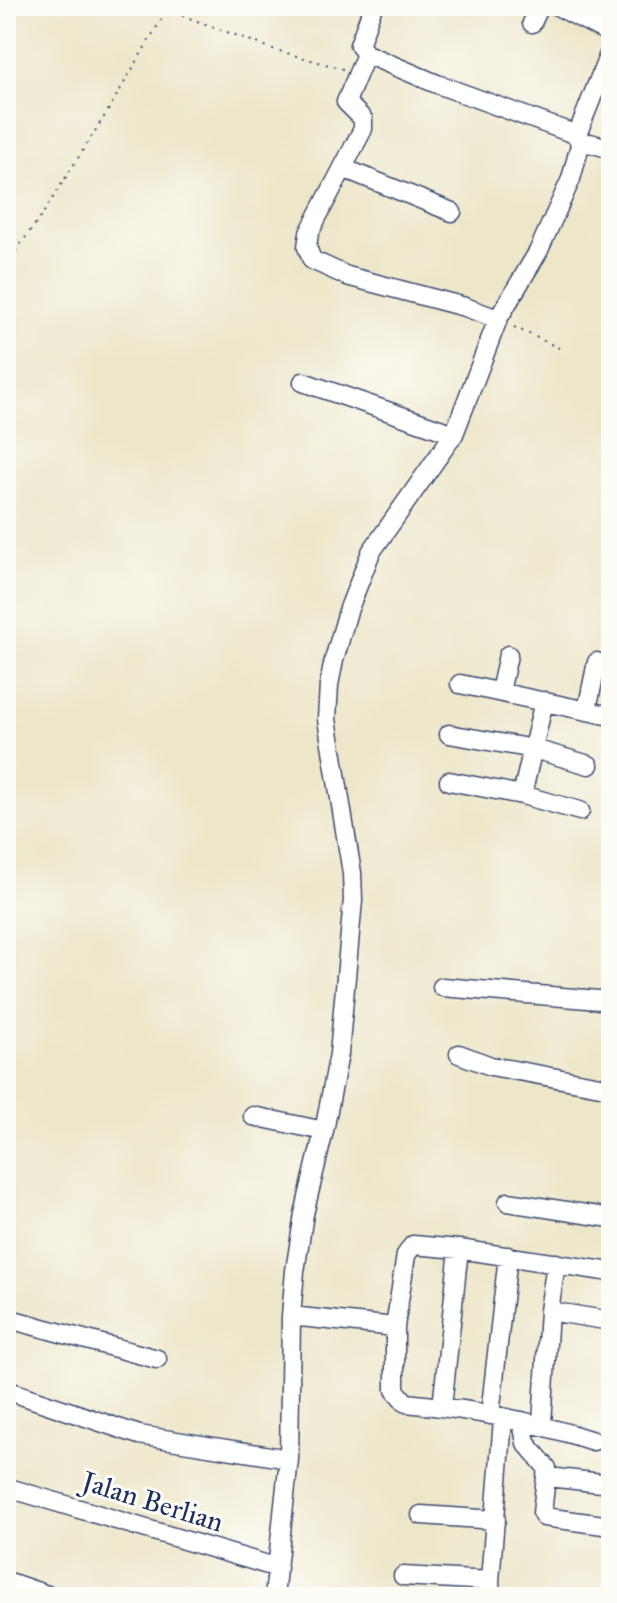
<svg xmlns="http://www.w3.org/2000/svg" width="617" height="1603" font-family="'IM FELL Great Primer',serif">
	<style>
		.lines { fill: none; stroke-linecap: round; stroke-linejoin: round }
		.minor-casing { stroke: #3a4a6e; stroke-width: 21 }
		.path { stroke: #3a4a6e; stroke-width: 2; stroke-dasharray: 2 6; stroke-linecap: butt }
		.minor { stroke: #fff; stroke-width: 18 }
		.labels { text-anchor: middle; stroke-width: 6; stroke-linejoin: round; paint-order: stroke }
		.street-label { font-size: 28px; fill: #1b2f5e; stroke: #fdfcf7 }
	</style>
	<rect width="100%" height="100%" fill="#fdfcf7"/>
	<filter id="ink" filterUnits="userSpaceOnUse"><feTurbulence type="fractalNoise" baseFrequency=".0125" numOctaves="2"/><feDisplacementMap in="SourceGraphic" scale="16" xChannelSelector="R" yChannelSelector="G"/><feConvolveMatrix kernelMatrix="1 2 1 2 8 2 1 2 1" color-interpolation-filters="sRGB"/></filter>
	<filter id="wash" filterUnits="userSpaceOnUse"><feTurbulence type="fractalNoise" baseFrequency=".006" numOctaves="4" result="noise"/><feDisplacementMap in="SourceGraphic" scale="32" xChannelSelector="R" yChannelSelector="G"/><feGaussianBlur stdDeviation="1.8" result="paint"/><feColorMatrix in="noise" values="0 0 0 0 0 0 0 0 0 0 0 0 0 0 0 0 0 1.4 0 .05"/><feComposite in="paint" operator="in"/></filter>
	<g filter="url(#wash)">
		<rect width="100%" height="100%" fill="#ede6c9"/>
	</g>
	<g filter="url(#ink)">
		<g class="lines">
			<!-- minor casing -->
			<g class="minor-casing">
				<path id="minor" d="M373 6 359 45 366 54 437 84 577 135
					M557 6 611 34
					M532 23 540 6
					M366 54 346 102 363 119V129L309 233 307 247 312 260 347 276 465 307 498 319
					M580 145 590 143 611 149
					M343 168 452 212
					M303 382 454 434
					M460 684 611 716
					M500 692 508 655
					M587 710 597 662
					M449 734 534 749 589 765
					M449 781 522 795 544 701
					M522 795 580 811
					M442 987 611 1001
					M459 1054 491 1066 611 1088
					M253 1116 324 1131
					M508 1202 611 1218
					M549 1311 611 1321
					M291 1316 395 1327
					M6 1318 157 1359
					M6 1390 139 1435 289 1459
					M442 1407 459 1249
					M490 1415 508 1256
					M522 1421 526 1443 547 1468 542 1513 544 1517 611 1526
					M542 1424 549 1311 556 1263
					M593 1441C533 1421 470 1409 406 1403L395 1390V1327L406 1255 413 1245 459 1249 611 1272
					M548 1477 611 1484
					M12 1489 278 1568
					M421 1515 496 1520
					M403 1576 490 1581
					M6 1581 53 1597
					M274 1597 289 1459 291 1316 295 1271 304 1214 324 1131 339 1054 353 900 352 873 327 719 329 685 334 660 348 611 371 552 454 434 498 319 538 252 571 179 580 145 577 135 611 49
					M491 1597 490 1581 503 1419"/>
			</g>
			<!-- path -->
			<path class="path" d="M167 10 276 50 343 69
				M6 264 42 215 109 109 169 6
				M514 327 559 348"/>
			<!-- minor -->
			<use href="#minor" class="minor"/>
		</g>
	</g>
	<g class="labels">
		<!-- street labels -->
		<g class="street-label">
			<text transform="translate(153 1501) rotate(17)" y="10">Jalan Berlian</text>
		</g>
	</g>
	<!-- margin -->
	<rect width="617" height="1603" fill="none" stroke="#fdfcf7" stroke-width="32"/>
</svg>
